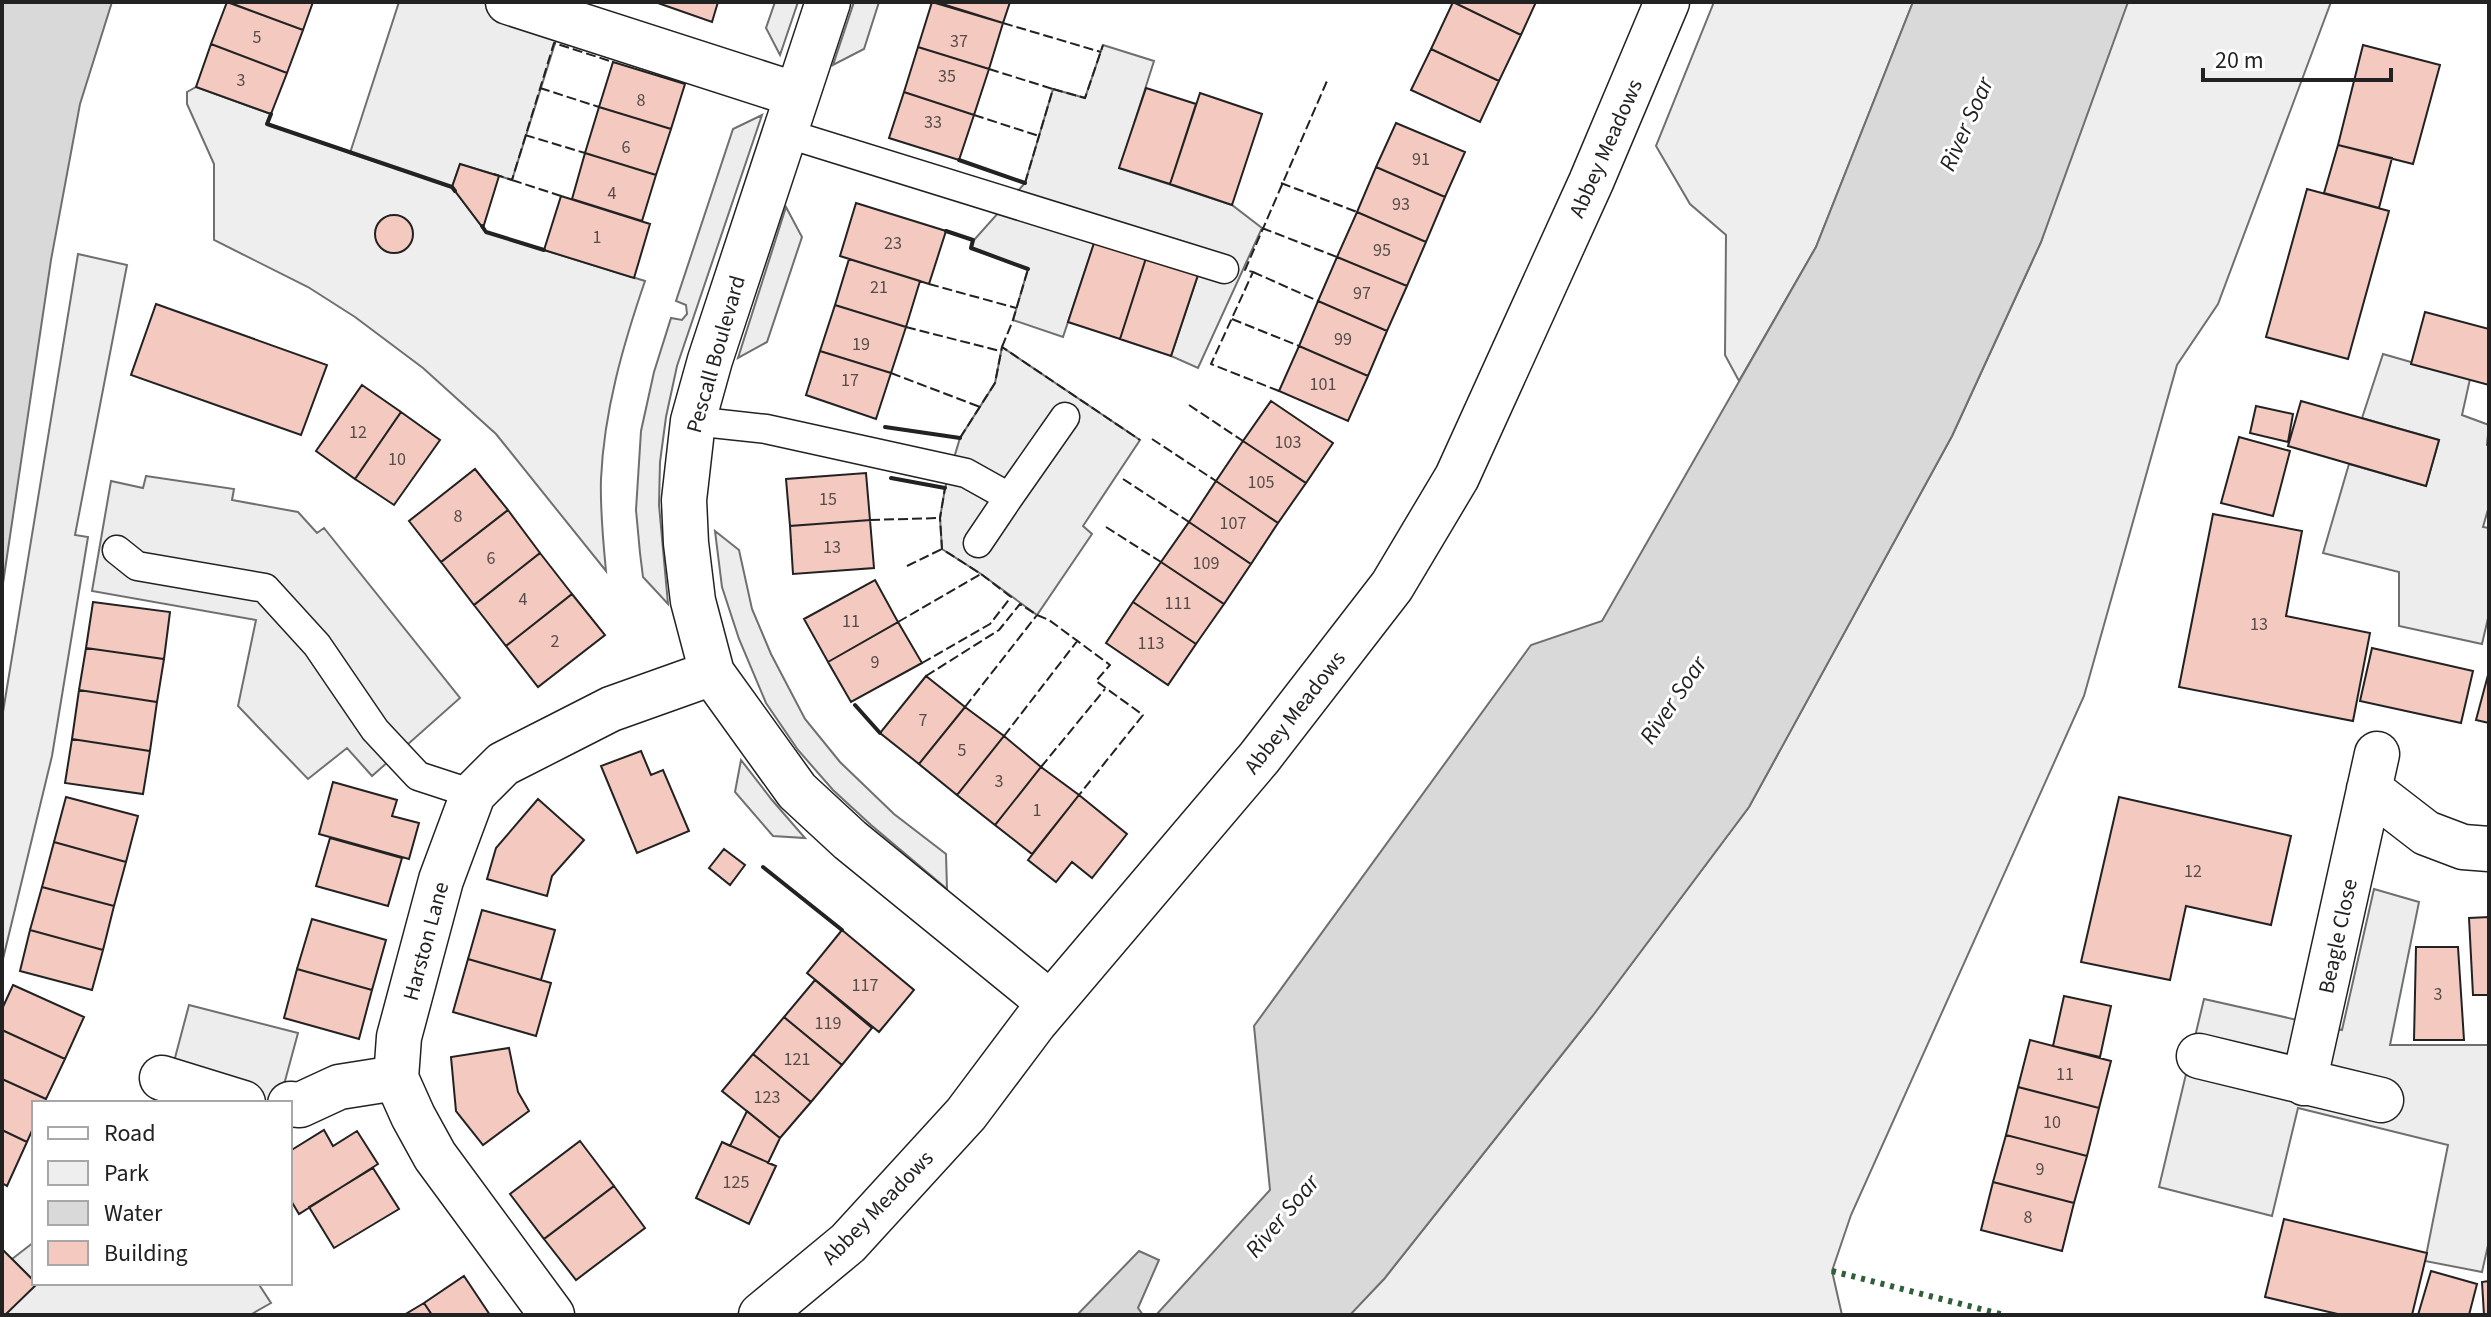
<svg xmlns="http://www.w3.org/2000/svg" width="2491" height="1317" font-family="'Source Sans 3',sans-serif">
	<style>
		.green { fill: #eee; stroke: #6f6f6f; stroke-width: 2 }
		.parking { fill: #ededed; stroke: #6f6f6f; stroke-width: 2 }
		.water { fill: #d9d9d9; stroke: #6f6f6f; stroke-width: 2 }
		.building { fill: #f3c9c0; stroke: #222; stroke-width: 2 }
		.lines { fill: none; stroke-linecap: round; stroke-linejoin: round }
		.lane-casing { stroke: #222; stroke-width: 31 }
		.street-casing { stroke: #222; stroke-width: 47 }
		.lane { stroke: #fff; stroke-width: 28 }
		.street { stroke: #fff; stroke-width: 44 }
		.hedge { stroke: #2f5e38; stroke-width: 6; stroke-dasharray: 4 6; stroke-linecap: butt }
		.fence { stroke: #222; stroke-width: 2; stroke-dasharray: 10 4; stroke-linecap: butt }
		.wall { stroke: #222; stroke-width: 4 }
		.labels { text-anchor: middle; stroke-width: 6; stroke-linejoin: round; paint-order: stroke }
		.number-label { font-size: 18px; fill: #564c4a }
		.street-label { font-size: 22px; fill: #222; stroke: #fff }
		.water-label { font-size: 24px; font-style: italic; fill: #222; stroke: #fff }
	</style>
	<rect width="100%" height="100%" fill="#fff"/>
	<!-- green -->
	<path class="green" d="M1714 2H1913L1816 247 1739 381 1725 355 1726 235 1690 204 1656 146Z
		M2120 2H2331L2218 304 2177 365 2084 696 1851 1215 1832 1271 1842 1315H1348L1384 1279 1594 1014 1749 807 1952 436 2041 242Z
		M196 87 271 114 268 124 452 187 486 232 645 281C623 345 604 411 601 479 600 510 603 540 606 571L496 434 423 368 355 317 308 287 214 240V164L187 104V92Z
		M78 254 127 265 75 535 88 537 52 756 2 963V718Z"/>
	<!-- parking -->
	<path class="parking" d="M399 2H568L512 180 460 164 452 187 350 153Z
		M775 2H798L780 55 766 28Z
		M854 2H879L864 49 833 65Z
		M1103 45 1154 61 1120 168 1232 205 1262 228 1198 368 1171 356 1198 275 1095 241 1063 337 1013 320 1028 269 971 248 974 240 1025 183 1053 89 1085 98Z
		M762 115 677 366 666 417 660 462 659 505 668 604 643 577 640 553 636 510 641 431 654 372 671 318 682 320 687 314 686 305 676 301 733 129Z
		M786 207 802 237 767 342 738 358Z
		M1002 347 1140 440 1083 526 1092 534 1037 615 981 574 942 549 940 518 945 488 960 438 995 383Z
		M2383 354 2470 379 2462 415 2489 425 2487 445 2489 446V506L2483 527 2489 528V614L2482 644 2399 626V572L2323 553 2349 464 2426 486 2439 440 2362 418Z
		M146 476 234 489 232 500 298 512 317 533 324 528 460 698 372 776 347 748 308 779 238 706 256 620 92 591 111 481 143 488Z
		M715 531 739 550 752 609 771 654 805 719 840 762 894 814 946 854 947 889 871 825 833 790 798 750 766 703 739 639 722 587Z
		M741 760 772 800 805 838 773 836 735 792Z
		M2374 889 2419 902 2390 1045H2489V1241L2482 1272 2425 1261 2448 1145 2298 1108 2272 1216 2159 1187 2204 999 2342 1030Z
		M189 1005 298 1033 279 1103H163Z
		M34 1242V1281L12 1259Z
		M36 1283H258L271 1303 250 1315H5Z"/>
	<!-- water -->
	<path class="water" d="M2 2H112L80 104 51 260 2 590Z
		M1913 2H2128L2041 242 1952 436 1749 807 1594 1014 1384 1279 1350 1315H1156L1270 1190 1254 1026 1531 645 1602 621 1816 247Z
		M1139 1251 1159 1260 1138 1308 1143 1315H1077Z"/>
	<!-- building -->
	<path class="building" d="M227 2 303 30 287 73 211 44Z
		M228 2H313L303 30Z
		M655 2H718L712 22Z
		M932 2 1003 23 989 69 918 47Z
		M936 2H1010L1003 23Z
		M1453 2H1536L1521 35Z
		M1453 2 1521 35 1499 81 1431 49Z
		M211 44 287 73 271 114 196 87Z
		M2363 45 2440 65 2413 164 2338 145Z
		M918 47 989 69 974 115 904 92Z
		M1431 49 1499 81 1480 122 1411 90Z
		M613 62 685 84 671 129 599 107Z
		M1146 88 1196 104 1170 184 1119 168Z
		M904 92 974 115 959 160 889 138Z
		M1200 93 1262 114 1232 205 1170 184Z
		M599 107 671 129 656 175 585 153Z
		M1396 123 1465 152 1445 197 1376 167Z
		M2338 145 2392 158 2379 208 2324 193Z
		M585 153 656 175 642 221 572 199Z
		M460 164 499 176 483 228 452 187Z
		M1376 167 1445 197 1426 242 1357 212Z
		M2307 189 2389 211 2348 359 2266 337Z
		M561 196 650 224 634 278 544 250Z
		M856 203 946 231 929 284 840 256Z
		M1357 212 1426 242 1407 286 1337 257Z
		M375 234a19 19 0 1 1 38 0a19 19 0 1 1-38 0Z
		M1095 240 1146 258 1120 339 1068 322Z
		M1337 257 1407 286 1387 331 1318 301Z
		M1146 258 1198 275 1171 356 1120 339Z
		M849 259 920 281 906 327 835 305Z
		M1318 301 1387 331 1368 376 1299 346Z
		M156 304 327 365 301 435 131 375Z
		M835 305 906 327 891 373 820 351Z
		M2425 312 2489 329V385L2411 364Z
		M1299 346 1368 376 1348 421 1279 391Z
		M820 351 891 373 876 419 806 395Z
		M362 385 401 412 355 479 316 451Z
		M1271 401 1333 443 1306 483 1243 441Z
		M2301 401 2439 440 2426 486 2288 446Z
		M2256 406 2293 414 2288 442 2250 433Z
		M401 412 440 440 394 505 355 479Z
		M2239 437 2290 451 2273 516 2221 503Z
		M1243 441 1306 483 1278 523 1216 481Z
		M475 469 508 510 441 562 409 521Z
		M866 473 870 520 790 526 786 479Z
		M1216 481 1278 523 1251 564 1189 522Z
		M508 510 540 553 474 605 441 562Z
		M2213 514 2302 531 2286 616 2370 633 2353 721 2179 687Z
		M870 520 874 568 793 574 790 526Z
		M1189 522 1251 564 1224 604 1161 562Z
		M540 553 572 594 506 646 474 605Z
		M1161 562 1224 604 1196 644 1133 602Z
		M875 580 898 622 828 662 804 619Z
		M572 594 605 635 538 687 506 646Z
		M93 602 170 612 164 659 86 648Z
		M1133 602 1196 644 1168 685 1106 643Z
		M898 622 922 663 851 702 828 662Z
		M86 648 164 659 157 702 79 690Z
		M2372 648 2473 671 2461 723 2360 701Z
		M2488 675H2489V723L2476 720Z
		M926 676 965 707 919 764 880 733Z
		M79 690 157 702 150 751 72 739Z
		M965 707 1004 736 957 795 919 764Z
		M1004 736 1041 767 995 825 957 795Z
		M72 739 150 751 143 794 65 783Z
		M641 751 651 775 663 770 689 831 637 853 601 766Z
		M1041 767 1079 795 1032 854 995 825Z
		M333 782 397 800 392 816 419 823 409 859 319 834Z
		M1079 795 1127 834 1092 878 1072 862 1056 882 1028 860Z
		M66 797 138 816 126 862 54 842Z
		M2119 797 2291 836 2271 925 2186 906 2170 980 2081 962Z
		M538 799 584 840 552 876 547 896 487 879 496 848Z
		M330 838 402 858 388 906 316 886Z
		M54 842 126 862 114 906 42 887Z
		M724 849 745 865 730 885 709 868Z
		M42 887 114 906 103 950 30 930Z
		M482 910 555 930 541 980 468 959Z
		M2489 917V995H2473L2469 918Z
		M312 919 386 940 372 990 297 969Z
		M30 930 103 950 92 990 20 971Z
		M842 930 914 990 879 1032 807 973Z
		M2416 947H2458L2464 1040H2414Z
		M468 959 551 983 536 1036 453 1012Z
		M297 969 372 990 359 1039 284 1018Z
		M815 980 872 1028 842 1065 784 1017Z
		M13 985 84 1017 65 1059 2 1030V1009Z
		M2064 996 2111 1006 2100 1057 2053 1046Z
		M784 1017 842 1065 811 1102 753 1054Z
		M2 1030 65 1059 46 1099 2 1079Z
		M2030 1040 2111 1061 2099 1108 2018 1087Z
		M509 1048 518 1092 529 1111 483 1145 456 1111 451 1057Z
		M753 1054 811 1102 780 1138 722 1091Z
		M2 1079 46 1099 45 1103H34V1126L27 1142 2 1130Z
		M2018 1087 2099 1108 2087 1156 2006 1135Z
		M747 1111 780 1138 768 1163 776 1166 749 1224 696 1198 722 1142 730 1146Z
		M2 1130 27 1142 7 1186 2 1183Z
		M324 1130 333 1146 357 1131 378 1164 299 1214 290 1199V1151Z
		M2006 1135 2087 1156 2074 1203 1993 1182Z
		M580 1141 614 1186 544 1239 510 1194Z
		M722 1142 776 1166 749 1224 696 1198Z
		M373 1168 399 1209 334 1248 309 1207Z
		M1993 1182 2074 1203 2062 1251 1981 1230Z
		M614 1186 645 1228 576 1280 544 1239Z
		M2284 1219 2427 1253 2412 1315H2342L2265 1297Z
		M2 1249 37 1284 5 1315H2Z
		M2431 1271 2477 1284 2469 1315H2418Z
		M464 1276 490 1315H432L424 1303Z
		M2489 1281V1315H2484L2482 1282Z
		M424 1303 432 1315H404Z"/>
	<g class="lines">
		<!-- lane casing -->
		<g class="lane-casing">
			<path id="lane" d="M785 133 1224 269
				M693 421 766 429 966 473 1009 497 1065 417
				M978 543 1009 497
				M117 550 137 566 265 588 317 645 375 730 418 776 473 794"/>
		</g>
		<!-- street casing -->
		<g class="street-casing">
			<path id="street" d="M508 2 797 95
				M828 2 710 360 693 421 684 500 686 543 693 601 712 673 797 791 850 840 1050 1003
				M2369 789 2426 833 2463 847 2489 849
				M2199 1056 2381 1100
				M162 1078 243 1103
				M2304 1083 2377 754
				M290 1104 300 1105 339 1087 396 1078
				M552 1315 435 1156 413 1116 396 1078 399 1037 441 880 473 794 503 764 558 736 611 709 712 673
				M761 1315 848 1243 966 1114 1035 1022 1259 758 1392 586 1457 477 1591 182 1667 2"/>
		</g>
		<!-- lane -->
		<use href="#lane" class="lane"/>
		<!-- street -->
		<use href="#street" class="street"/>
		<!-- hedge -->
		<path class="hedge" d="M1832 1271 2004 1315"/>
		<!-- fence -->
		<path class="fence" d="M1003 23 1101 52
			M989 69 1053 89
			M540 88 599 107
			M974 115 1039 136
			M525 135 585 153
			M494 174 512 180 554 43 613 62
			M512 180 561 196
			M1025 183 1053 89 1085 98 1103 45
			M1281 183 1357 212
			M1262 228 1337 257
			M1253 272 1318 301
			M929 284 1016 308
			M1232 319 1299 346
			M906 327 1000 351
			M1002 347 1013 320 1028 269
			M891 373 980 407
			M1279 391 1211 364 1253 272 1245 270 1327 81
			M1189 405 1243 441
			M960 438 995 383 1002 347 1140 440
			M1152 439 1216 481
			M1123 479 1189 522
			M870 520 940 518
			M1106 527 1161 562
			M907 566 942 549
			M898 622 981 574
			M922 663 990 624 1011 597 981 574 942 549 940 518 945 488
			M926 676 999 630 1020 604 1037 615 1049 620 1110 665 1096 681 1143 715 1079 795
			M965 707 1037 615
			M1004 736 1078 640
			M1041 767 1105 689"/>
		<!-- wall -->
		<path class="wall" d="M271 114 267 124 452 187 455 191
			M959 160 1025 183
			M482 226 486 232 544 250
			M946 231 973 240 971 248 1028 269
			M885 427 960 438
			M891 478 945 488
			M855 705 880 733
			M763 867 842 930"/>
	</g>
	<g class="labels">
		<!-- number labels -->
		<g class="number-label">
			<text x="257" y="43">5</text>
			<text x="959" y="47">37</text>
			<text x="947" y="82">35</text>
			<text x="241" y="86">3</text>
			<text x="641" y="106">8</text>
			<text x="933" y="128">33</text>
			<text x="626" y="153">6</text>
			<text x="1421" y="165">91</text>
			<text x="612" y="199">4</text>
			<text x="1401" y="210">93</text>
			<text x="597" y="243">1</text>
			<text x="893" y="249">23</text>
			<text x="1382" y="256">95</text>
			<text x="879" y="293">21</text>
			<text x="1362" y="299">97</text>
			<text x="1343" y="345">99</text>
			<text x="861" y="350">19</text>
			<text x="850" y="386">17</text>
			<text x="1323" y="390">101</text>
			<text x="358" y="438">12</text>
			<text x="1288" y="448">103</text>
			<text x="397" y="465">10</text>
			<text x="1261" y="488">105</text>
			<text x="828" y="505">15</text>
			<text x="458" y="522">8</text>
			<text x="1233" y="529">107</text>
			<text x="832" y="553">13</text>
			<text x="491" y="564">6</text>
			<text x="1206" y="569">109</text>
			<text x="523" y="605">4</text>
			<text x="1178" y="609">111</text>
			<text x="851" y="627">11</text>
			<text x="2259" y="630">13</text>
			<text x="555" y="647">2</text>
			<text x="1151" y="649">113</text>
			<text x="875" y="668">9</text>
			<text x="923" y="726">7</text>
			<text x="962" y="756">5</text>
			<text x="999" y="787">3</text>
			<text x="1037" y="816">1</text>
			<text x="2193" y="877">12</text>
			<text x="865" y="991">117</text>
			<text x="2438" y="1000">3</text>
			<text x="828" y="1029">119</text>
			<text x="797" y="1065">121</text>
			<text x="2065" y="1080">11</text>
			<text x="767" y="1103">123</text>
			<text x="2052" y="1128">10</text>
			<text x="2040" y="1175">9</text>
			<text x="736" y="1188">125</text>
			<text x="2028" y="1223">8</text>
		</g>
		<!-- street labels -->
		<g class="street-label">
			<text transform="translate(1605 148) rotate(-66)" y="8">Abbey Meadows</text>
			<text transform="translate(715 354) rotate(-74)" y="8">Pescall Boulevard</text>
			<text transform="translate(1294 712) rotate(-52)" y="8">Abbey Meadows</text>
			<text transform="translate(2337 936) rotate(-78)" y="8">Beagle Close</text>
			<text transform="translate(425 941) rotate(-75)" y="8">Harston Lane</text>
			<text transform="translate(877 1207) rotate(-46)" y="8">Abbey Meadows</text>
		</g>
		<!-- water labels -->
		<g class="water-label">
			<text transform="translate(1966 124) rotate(-66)" y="8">River Soar</text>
			<text transform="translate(1673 700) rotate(-56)" y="8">River Soar</text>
			<text transform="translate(1282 1216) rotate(-50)" y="8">River Soar</text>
		</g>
	</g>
	<!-- border -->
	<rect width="2491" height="1317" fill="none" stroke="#222222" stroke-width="8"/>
	<!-- legend -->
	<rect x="32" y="1101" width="260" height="184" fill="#ffffff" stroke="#a7a7a7" stroke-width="2"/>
	<rect x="48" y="1127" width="40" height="12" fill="#ffffff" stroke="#a7a7a7" stroke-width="2"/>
	<text x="104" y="1141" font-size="24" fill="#222222">Road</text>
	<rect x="48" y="1161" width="40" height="24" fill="#eeeeee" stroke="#a7a7a7" stroke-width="2"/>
	<text x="104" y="1181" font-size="24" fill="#222222">Park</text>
	<rect x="48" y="1201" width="40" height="24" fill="#d9d9d9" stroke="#a7a7a7" stroke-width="2"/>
	<text x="104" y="1221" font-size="24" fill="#222222">Water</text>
	<rect x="48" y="1241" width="40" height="24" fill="#f3c9c0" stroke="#a7a7a7" stroke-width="2"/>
	<text x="104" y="1261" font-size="24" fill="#222222">Building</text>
	<!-- scale -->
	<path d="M2203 68v12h188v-12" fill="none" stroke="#222222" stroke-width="4"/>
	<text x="2215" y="68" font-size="24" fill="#222222" stroke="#ffffff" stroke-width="6" paint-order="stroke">20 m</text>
</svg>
